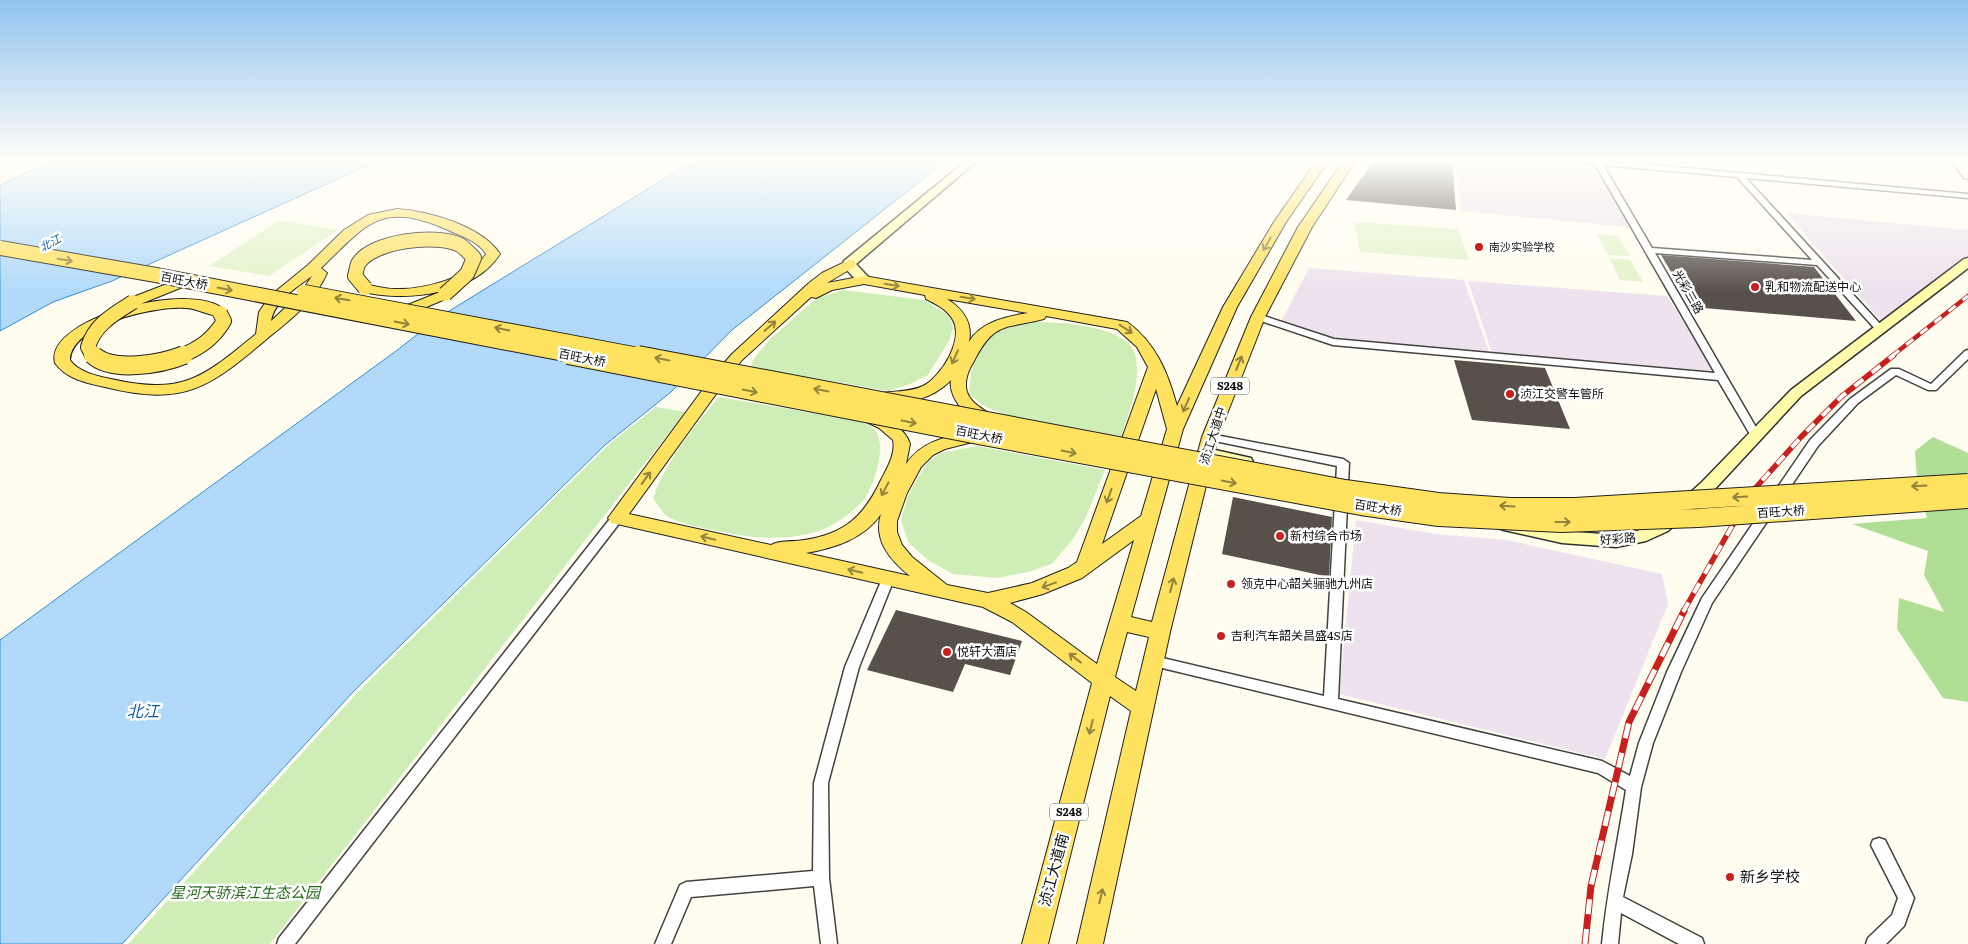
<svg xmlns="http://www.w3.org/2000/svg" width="1968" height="944" font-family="Literata,'Noto Sans SC',serif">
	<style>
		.industrial { fill: #ede2ee }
		.green { fill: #cfedb7 }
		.forest { fill: #b1de95 }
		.pitch { fill: #e2f3c9 }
		.water { fill: #b1dafa; stroke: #338bd6 }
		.building { fill: #58504a }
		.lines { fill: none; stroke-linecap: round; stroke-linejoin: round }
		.street-casing { stroke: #424242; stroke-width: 3 }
		.secondary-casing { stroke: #313131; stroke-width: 3 }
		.primary-casing { stroke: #202020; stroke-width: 2 }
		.street { fill: #fff; fill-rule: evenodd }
		.secondary { fill: #fffbab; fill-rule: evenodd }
		.primary { fill: #ffe260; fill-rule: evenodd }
		.rail-far2-casing { stroke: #c8201d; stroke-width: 4.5 }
		.rail-far1-casing { stroke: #c8201d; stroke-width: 5.5 }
		.rail-casing { stroke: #c8201d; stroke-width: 7 }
		.rail-far2 { stroke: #fff; stroke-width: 3; stroke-dasharray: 9; stroke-linecap: butt }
		.rail-far1 { stroke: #fff; stroke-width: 4; stroke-dasharray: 11; stroke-linecap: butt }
		.rail { stroke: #fff; stroke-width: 5; stroke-dasharray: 15; stroke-linecap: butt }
		.primary-bridge-far1-casing { stroke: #202020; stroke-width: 16; stroke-linecap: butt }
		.primary-bridge-casing { stroke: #202020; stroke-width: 20; stroke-linecap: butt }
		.primary-bridge-far1 { stroke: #ffe260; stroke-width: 14 }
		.primary-bridge { stroke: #ffe260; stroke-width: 18 }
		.oneway { stroke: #93833c }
		.poi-dot { fill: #c8201d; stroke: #fff; stroke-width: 2 }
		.labels { text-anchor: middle; stroke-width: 5; stroke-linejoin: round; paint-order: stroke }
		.far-water-label { font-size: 11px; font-style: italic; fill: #0f5ca9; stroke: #fff }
		.far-poi-label { font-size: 11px; fill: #0f0f0f; stroke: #fff; text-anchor: start }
		.shield { fill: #fff; stroke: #575757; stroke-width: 1 }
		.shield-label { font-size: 11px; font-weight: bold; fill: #0f0f0f }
		.street-label { font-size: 12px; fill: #0f0f0f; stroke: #fff }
		.poi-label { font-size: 12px; fill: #0f0f0f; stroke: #fff; text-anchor: start }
		.near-street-label { font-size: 15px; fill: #0f0f0f; stroke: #fff }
		.near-poi-label { font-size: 15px; fill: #0f0f0f; stroke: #fff; text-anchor: start }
		.near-park-label { font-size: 15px; font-style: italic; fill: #266b1a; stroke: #fff }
		.near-water-label { font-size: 16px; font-style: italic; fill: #0f5ca9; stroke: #fff }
	</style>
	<rect width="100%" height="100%" fill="#fffdf0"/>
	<!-- industrial -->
	<path class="industrial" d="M1455 160H1554L1595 165 1629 227 1461 211Z
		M1786 213 1968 230V257L1883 323Z
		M1309 268 1464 280 1489 352 1334 339 1281 322Z
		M1468 281 1667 296 1714 371 1492 353Z
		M1356 520 1436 534 1506 540 1662 574 1668 604 1605 759 1339 694Z"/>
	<!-- green -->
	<path class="green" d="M843 290 924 300 950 316 953 328 950 339 928 375 910 384 888 391 751 367 753 360 771 338 817 298Z
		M1033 322C1058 322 1127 325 1135 354 1142 383 1129 411 1121 437L1042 424 1003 414 984 406 969 394 971 372 988 335 1015 325Z
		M719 397 854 420C861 422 870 424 875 430 887 445 875 482 865 498 857 509 839 522 826 528 794 542 751 539 718 531 705 529 677 523 667 516 661 512 657 503 653 498 667 460 693 428 719 397Z
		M656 407 685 412 270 944H128L358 692 607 446Z
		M977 446 1105 470 1085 519 1073 539 1052 564 1028 572 997 578 953 574 928 560 908 542 901 520 908 496 918 477 929 461 941 453Z"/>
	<!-- forest -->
	<path class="forest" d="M1933 437 1968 453V702L1943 698 1897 629 1899 598 1944 612 1924 575 1928 551 1852 524 1927 518 1917 479 1915 451Z"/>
	<!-- pitch -->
	<path class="pitch" d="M280 220 338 230 269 276 209 266Z
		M1354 222 1458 229 1469 260 1360 252Z
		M1597 234 1618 236 1630 256 1608 255Z
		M1609 258 1630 260 1643 282 1620 280Z"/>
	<!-- water -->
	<path class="water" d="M53 160H380L112 281 53 302 0 331V185Z
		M695 160H947L732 330 671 392 605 445 353 692 122 944H0V640L396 351 441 316Z"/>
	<!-- building -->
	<path class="building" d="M1374 160H1452L1456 210 1346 200Z
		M1661 255 1814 267 1856 321 1692 307Z
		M1454 360 1545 368 1570 429 1472 420Z
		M1233 497 1332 517 1329 577 1222 554Z
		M896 610 1022 641 1010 675 965 664 953 692 867 670Z"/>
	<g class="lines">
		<!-- street casing -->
		<g class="street-casing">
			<path id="street" d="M1573 160H1598L1968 194V198L1746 178 1883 327 1885 329 1880 332 1877 331 1817 265 1655 253 1761 436 1756 439 1751 436 1718 380 1333 345 1255 319 1253 317 1258 314 1261 315 1334 339 1715 373 1595 164 1576 162ZM1603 165 1737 177 1812 260 1652 248Z
				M1968 350V359L1936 390H1928L1896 375 1858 403 1818 446 1712 603 1681 672 1653 743 1641 787 1632 854 1623 897 1702 938 1704 944H1679L1621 913 1618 944H1602C1607 892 1618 841 1626 790L1598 773 1154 666 1149 665 1147 661 1149 657 1154 656 1324 696 1337 466 1210 440 1205 437 1210 434 1343 459 1349 463 1338 699 1602 761 1630 776 1639 743 1667 672 1702 598 1810 440 1850 399 1891 369H1899L1931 384 1965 351Z
				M617 514 623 518 621 521 295 944H277L279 938 613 515Z
				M888 574 892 576 894 579 859 667 828 783 829 878 837 944H821L814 886 691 897 671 944H655L680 885 686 882 813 871 814 783 845 667 882 579 884 576Z
				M1879 838 1885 840 1914 898 1904 926 1886 944H1866L1868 938 1892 915 1898 898 1871 845 1873 840Z"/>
		</g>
		<!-- secondary casing -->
		<g class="secondary-casing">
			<path id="secondary" d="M967 160H978L856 264 871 280 869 283H859L844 267 843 264 844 261Z
				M1951 160H1961L1968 168V179L1964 178Z
				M1968 258V268L1801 396 1714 490 1668 531 1646 541 1616 547 1562 543 1504 530 1498 528 1495 524 1498 520 1504 518 1562 531 1616 535 1637 531 1656 523 1702 482 1791 390 1964 259Z
				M1206 448 1251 458 1253 462 1251 466 1245 467 1200 457 1198 453 1200 449Z"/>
		</g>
		<!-- primary casing -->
		<g class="primary-casing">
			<path id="primary" d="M1317 160H1329L1286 222 1237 307 1183 429 1131 617 1152 622 1202 437 1251 317 1298 227 1344 160H1356L1312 227 1265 317 1218 437 1170 632 1103 944H1077L1131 711 1110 696 1048 944H1022L1092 683 1012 622 983 607 617 524 611 523 608 518 712 377 732 354 809 283 822 273 849 260 854 261 856 264 854 267 827 283 864 276 1127 322C1156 343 1168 373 1177 406L1223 307 1274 222ZM864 284 925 295 926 299C936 304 948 310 953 320 964 340 941 377 923 386 908 393 894 390 878 394L876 398 878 402C902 408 934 398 951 380 947 399 976 431 995 426L997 422C990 410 972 407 967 392 964 382 968 371 973 363 994 321 1004 329 1044 319L1046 316 1117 329 1137 347 1148 367 1077 562 1068 568 1032 583 988 593 947 585 912 557 902 545 897 532V521L907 493 921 467 933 455 945 449 984 439 986 435 984 431 978 430C951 436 923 439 906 464L910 444C906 428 875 406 858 410L856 414 858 418 879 428 893 440C896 454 887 468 881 480 864 516 845 534 804 540 793 542 779 540 771 545L629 514 724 383 742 360 811 297 816 298 832 290ZM947 299 1028 313C1007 316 980 322 969 342 973 322 963 309 947 299ZM1156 389 1167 429 1141 516 1102 544ZM881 514C873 540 890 560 910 576L806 553C834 548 864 539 881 514ZM1134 540 1097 664 1026 612 1010 603 1043 594 1082 578ZM1127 632 1149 637 1136 691 1115 677Z
				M397 209C428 211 482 226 500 254 474 295 403 303 360 291L358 288 360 285 365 284C375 286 385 289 395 289 422 290 471 278 486 254 478 241 461 236 448 230 380 200 367 224 321 268L327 273C315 300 292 319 269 337 210 387 185 407 105 387 87 383 66 379 55 363 43 317 202 277 227 313L225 316C215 319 198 308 185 308 156 306 71 324 70 360 78 372 97 376 111 379 183 395 201 379 256 334L259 312 270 296 308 265 344 230 368 215ZM312 276 300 294 271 321C275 300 296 288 312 276Z
				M185 277 190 278 192 281 190 284 138 305H128L126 302 128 299Z
				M445 290 450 291 452 294 450 297 410 314H400L398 311 400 308Z"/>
		</g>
		<!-- street -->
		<use href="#street" class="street"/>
		<!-- secondary -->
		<use href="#secondary" class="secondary"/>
		<!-- primary -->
		<use href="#primary" class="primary"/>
		<!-- rail-far2 casing -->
		<g class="rail-far2-casing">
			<path id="rail-far2" d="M1892 356 1968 296"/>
		</g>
		<!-- rail-far1 casing -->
		<g class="rail-far1-casing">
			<path id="rail-far1" d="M1683 612 1751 493 1801 437 1841 397 1894 355"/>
		</g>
		<!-- rail casing -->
		<g class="rail-casing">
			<path id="rail" d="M1585 944 1591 886 1629 722 1684 611"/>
		</g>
		<!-- rail-far2 -->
		<use href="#rail-far2" class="rail-far2"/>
		<!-- rail-far1 -->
		<use href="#rail-far1" class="rail-far1"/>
		<!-- rail -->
		<use href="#rail" class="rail"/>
		<!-- primary-bridge-far1 casing -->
		<g class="primary-bridge-far1-casing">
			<path id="primary-bridge-far1" d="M0 248 156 275 574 356
				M365 288 355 276C356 272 357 267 358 264 371 241 437 233 460 245 465 248 470 254 474 258L467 274 445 294
				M304 292 644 356
				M93 356 88 347C95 324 114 314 133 302
				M181 356C200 348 213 339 224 321L220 313"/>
		</g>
		<!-- primary-bridge casing -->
		<g class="primary-bridge-casing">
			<path id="primary-bridge" d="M93 355C112 373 162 364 184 355
				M568 355 978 435 1361 506 1439 517 1562 523 1698 518 1968 499
				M638 355 1345 489 1438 502 1510 507H1575L1968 483"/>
		</g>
		<!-- primary-bridge-far1 -->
		<use href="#primary-bridge-far1" class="primary-bridge-far1"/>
		<!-- primary-bridge -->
		<use href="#primary-bridge" class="primary-bridge"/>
	</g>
	<!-- one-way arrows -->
	<defs><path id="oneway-shaft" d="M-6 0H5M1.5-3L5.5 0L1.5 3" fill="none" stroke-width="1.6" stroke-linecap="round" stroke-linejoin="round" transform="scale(1.25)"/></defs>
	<g class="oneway">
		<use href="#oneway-shaft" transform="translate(1267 244) rotate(120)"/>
		<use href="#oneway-shaft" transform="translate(65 260) rotate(10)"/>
		<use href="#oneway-shaft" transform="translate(892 285) rotate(10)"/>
		<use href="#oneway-shaft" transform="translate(225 289) rotate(11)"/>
		<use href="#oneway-shaft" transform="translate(968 298) rotate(10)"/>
		<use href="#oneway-shaft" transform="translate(342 299) rotate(-170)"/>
		<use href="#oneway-shaft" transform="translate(402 323) rotate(11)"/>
		<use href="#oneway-shaft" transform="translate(770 326) rotate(-41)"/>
		<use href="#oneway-shaft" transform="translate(502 329) rotate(-169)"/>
		<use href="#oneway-shaft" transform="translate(1126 329) rotate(33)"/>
		<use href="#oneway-shaft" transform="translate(955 357) rotate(114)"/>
		<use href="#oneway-shaft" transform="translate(662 359) rotate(-169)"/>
		<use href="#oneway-shaft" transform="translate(1239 363) rotate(-68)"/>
		<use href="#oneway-shaft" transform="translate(821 390) rotate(-169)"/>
		<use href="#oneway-shaft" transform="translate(750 391) rotate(11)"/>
		<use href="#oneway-shaft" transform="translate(1186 405) rotate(114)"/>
		<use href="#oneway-shaft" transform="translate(909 422) rotate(11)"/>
		<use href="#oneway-shaft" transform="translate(1069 452) rotate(11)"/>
		<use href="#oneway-shaft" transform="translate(646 478) rotate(-54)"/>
		<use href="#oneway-shaft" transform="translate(1229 482) rotate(11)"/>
		<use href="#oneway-shaft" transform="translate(1919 486) rotate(177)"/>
		<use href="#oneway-shaft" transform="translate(885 489) rotate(118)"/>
		<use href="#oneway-shaft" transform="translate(1109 496) rotate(110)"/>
		<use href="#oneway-shaft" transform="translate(1740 497) rotate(177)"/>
		<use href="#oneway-shaft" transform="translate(1507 506) rotate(-177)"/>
		<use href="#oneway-shaft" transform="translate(1563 522)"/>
		<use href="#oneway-shaft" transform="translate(708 538) rotate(-167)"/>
		<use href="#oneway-shaft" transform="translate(855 571) rotate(-167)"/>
		<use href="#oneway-shaft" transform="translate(1049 585) rotate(160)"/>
		<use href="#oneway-shaft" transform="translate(1172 585) rotate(-76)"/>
		<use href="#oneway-shaft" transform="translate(1075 658) rotate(-142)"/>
		<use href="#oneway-shaft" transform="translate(1091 727) rotate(104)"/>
		<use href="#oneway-shaft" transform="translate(1101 896) rotate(-77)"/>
	</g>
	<!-- sky -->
	<linearGradient id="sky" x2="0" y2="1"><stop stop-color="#92c3ef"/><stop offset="0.55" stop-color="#fffef8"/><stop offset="1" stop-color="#fffef8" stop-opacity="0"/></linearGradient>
	<rect width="1968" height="292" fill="url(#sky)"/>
	<!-- markers -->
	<g class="poi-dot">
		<circle cx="1479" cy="247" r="5"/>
		<circle cx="1755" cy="287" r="5"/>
		<circle cx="1510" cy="394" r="5"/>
		<circle cx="1280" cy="536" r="5"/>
		<circle cx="1231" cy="584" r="5"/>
		<circle cx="1221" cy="636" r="5"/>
		<circle cx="947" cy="652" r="5"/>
		<circle cx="1730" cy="877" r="5"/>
	</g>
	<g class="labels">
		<!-- far-water labels -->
		<g class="far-water-label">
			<text transform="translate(50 243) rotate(-28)" y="4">北江</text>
		</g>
		<!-- far-poi labels -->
		<g class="far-poi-label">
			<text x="1489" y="251">南沙实验学校</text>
		</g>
		<!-- shield labels -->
		<g class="shield">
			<rect x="1211" y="377.5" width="38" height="17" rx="4"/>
			<rect x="1050" y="803.5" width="38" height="17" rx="4"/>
		</g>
		<g class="shield-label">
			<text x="1230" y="390">S248</text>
			<text x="1069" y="816">S248</text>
		</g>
		<!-- street labels -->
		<g class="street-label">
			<text transform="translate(184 281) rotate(11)" y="4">百旺大桥</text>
			<text transform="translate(1688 292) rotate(60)" y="4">光彩二路</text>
			<text transform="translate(582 358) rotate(11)" y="4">百旺大桥</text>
			<text transform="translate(979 435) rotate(11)" y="4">百旺大桥</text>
			<text transform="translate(1213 436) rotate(-72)" y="4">浈江大道中</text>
			<text transform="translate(1378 508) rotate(9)" y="4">百旺大桥</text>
			<text transform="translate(1781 512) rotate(-4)" y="4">百旺大桥</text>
			<text transform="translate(1618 539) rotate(-4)" y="4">好彩路</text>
		</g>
		<!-- poi labels -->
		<g class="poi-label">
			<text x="1765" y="291">乳和物流配送中心</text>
			<text x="1520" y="398">浈江交警车管所</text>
			<text x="1290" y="540">新村综合市场</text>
			<text x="1241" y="588">领克中心韶关骊驰九州店</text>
			<text x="1231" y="640">吉利汽车韶关昌盛4S店</text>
			<text x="957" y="656">悦轩大酒店</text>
		</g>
		<!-- near-street labels -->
		<g class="near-street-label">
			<text transform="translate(1054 870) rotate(-75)" y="5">浈江大道南</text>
		</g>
		<!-- near-poi labels -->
		<g class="near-poi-label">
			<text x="1740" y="882">新乡学校</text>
		</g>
		<!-- near-park labels -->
		<g class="near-park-label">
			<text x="245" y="898">星河天骄滨江生态公园</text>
		</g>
		<!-- near-water labels -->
		<g class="near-water-label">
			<text x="143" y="717">北江</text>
		</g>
	</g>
</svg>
